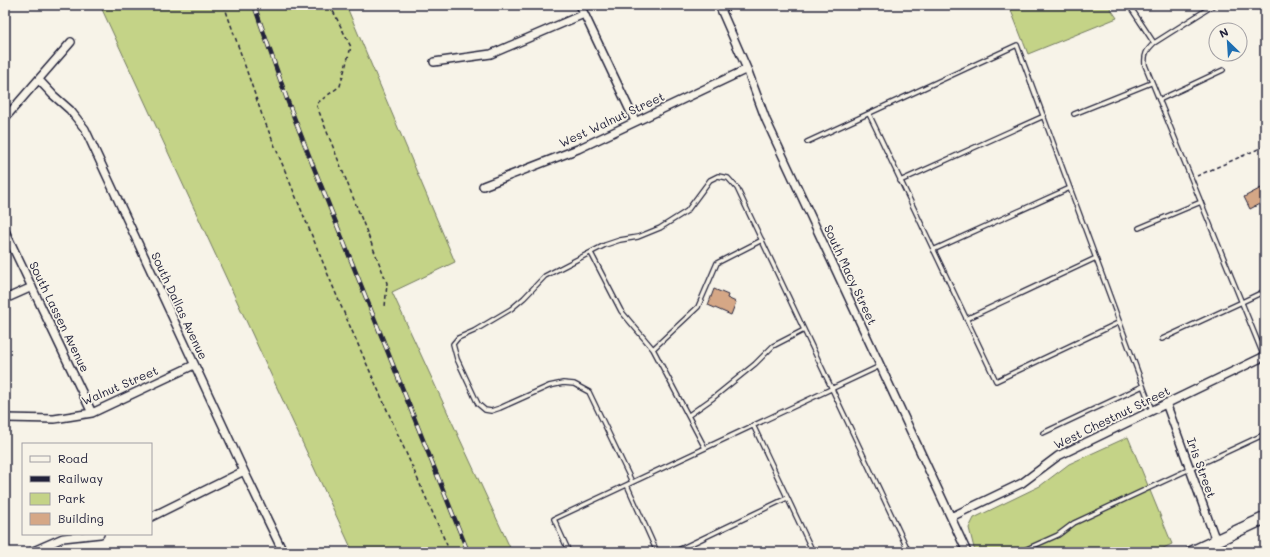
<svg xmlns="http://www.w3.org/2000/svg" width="1270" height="557" font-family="Mali,sans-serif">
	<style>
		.green { fill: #c4d387; stroke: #737a61 }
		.building { fill: #d5a786; stroke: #22223b }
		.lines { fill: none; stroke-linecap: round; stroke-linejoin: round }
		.service-casing { stroke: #22223b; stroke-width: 6 }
		.minor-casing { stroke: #22223b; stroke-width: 10 }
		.secondary-casing { stroke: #22223b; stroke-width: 14 }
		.path { stroke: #22223b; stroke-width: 1.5; stroke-dasharray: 4 3; stroke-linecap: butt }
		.service { stroke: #f7f3e8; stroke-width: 3.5 }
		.minor { stroke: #f7f3e8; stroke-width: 7 }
		.secondary { stroke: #f7f3e8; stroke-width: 11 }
		.rail-casing { stroke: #22223b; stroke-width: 4.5 }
		.rail { stroke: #f7f3e8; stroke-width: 3; stroke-dasharray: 9; stroke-linecap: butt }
		.labels { text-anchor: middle; stroke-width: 3.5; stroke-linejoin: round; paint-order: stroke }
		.street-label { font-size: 12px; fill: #22223b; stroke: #f7f3e8 }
	</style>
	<rect width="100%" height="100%" fill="#f7f3e8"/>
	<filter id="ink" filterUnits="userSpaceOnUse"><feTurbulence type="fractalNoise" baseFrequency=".025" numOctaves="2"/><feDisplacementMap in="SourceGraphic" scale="8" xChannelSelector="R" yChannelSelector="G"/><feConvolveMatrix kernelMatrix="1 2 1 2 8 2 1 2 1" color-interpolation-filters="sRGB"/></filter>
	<g filter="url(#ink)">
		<!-- green -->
		<path class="green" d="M100 5H346L455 262 392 292 512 552H353Z
			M1016 5H1108L1117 18 1028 54 1010 8Z
			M1128 437 1172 544 1155 552H976L974 548 969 528 974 518 1040 486 1069 464Z"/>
		<!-- building -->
		<path class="building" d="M1265 186V201L1250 209 1244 197Z
			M714 289 728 295 727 298 736 302 731 315 708 305Z"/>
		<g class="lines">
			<!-- service casing -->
			<g class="service-casing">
				<path id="service" d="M1129 5 1154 43
					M1214 5 1154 43C1146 51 1144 54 1145 65L1264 357
					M1159 100 1223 70
					M869 114 996 381 1120 322
					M1074 114 1151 83
					M807 142 1017 45 1152 410
					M900 181 1044 116
					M1139 228 1201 202
					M933 250 1070 188
					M591 253 621 311 653 349 705 448
					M966 319 1096 258
					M1162 339 1242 302 1265 291
					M653 349 698 307 717 263 762 240
					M689 415 713 398 755 364 773 346 804 330
					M753 425 813 552
					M1043 433 1143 386
					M632 482 589 392 574 384 563 383 549 386 500 408 491 411 485 410 478 404 457 359 453 344 458 338 474 331 511 309 524 298 545 276 605 245 620 240 638 237 660 228 687 211 710 180 718 176 728 178 737 188 909 552
					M627 485 657 552
					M569 552 554 519 880 366
					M674 552 787 498
					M1020 552 1058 535 1074 523 1265 434
					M1262 552 1265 551"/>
			</g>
			<!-- minor casing -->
			<g class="minor-casing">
				<path id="minor" d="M580 5 635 121
					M719 5 747 69 766 120 967 552
					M721 9 729 5
					M434 62 491 54 584 14
					M39 80 53 95 70 110 85 129 244 471 283 552
					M5 118 71 42
					M483 186 578 149 747 69
					M5 231 92 413
					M5 299 32 287
					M1166 403 1216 541
					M5 418 54 419 92 413 194 365
					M151 517 244 471
					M951 517 1022 483 1058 456 1265 356
					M31 552 63 538 100 534"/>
			</g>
			<!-- secondary casing -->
			<g class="secondary-casing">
				<path id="secondary" d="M1192 552 1265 518"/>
			</g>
			<!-- path -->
			<path class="path" d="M224 5 262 115 341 306 450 552
				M330 5 351 47 340 86 316 104 387 283 385 307
				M1197 176 1265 146"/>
			<!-- service -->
			<use href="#service" class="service"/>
			<!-- minor -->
			<use href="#minor" class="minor"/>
			<!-- secondary -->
			<use href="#secondary" class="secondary"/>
			<!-- rail casing -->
			<g class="rail-casing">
				<path id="rail" d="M254 5 288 102 308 153 468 552"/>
			</g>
			<!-- rail -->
			<use href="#rail" class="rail"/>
		</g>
	</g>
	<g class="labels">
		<!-- street labels -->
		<g class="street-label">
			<text transform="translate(612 120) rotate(-25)" y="4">West Walnut Street</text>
			<text transform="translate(850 275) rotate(65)" y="4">South Macy Street</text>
			<text transform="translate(179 306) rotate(65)" y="4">South Dallas Avenue</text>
			<text transform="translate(59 317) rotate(64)" y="4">South Lassen Avenue</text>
			<text transform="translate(120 386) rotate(-23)" y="4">Walnut Street</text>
			<text transform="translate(1112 418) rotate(-26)" y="4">West Chestnut Street</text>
			<text transform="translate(1201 468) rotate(70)" y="4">Iris Street</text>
		</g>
	</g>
	<!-- margin -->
	<rect width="1270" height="557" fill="none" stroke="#f7f3e8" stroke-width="20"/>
	<rect x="10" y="10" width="1250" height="537" fill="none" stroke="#22223b" stroke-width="1.5" filter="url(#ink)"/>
	<!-- legend -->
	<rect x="22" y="443" width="130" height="92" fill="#f7f3e8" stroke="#a29fa3"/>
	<rect x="30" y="456" width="20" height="6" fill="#f7f3e8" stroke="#a29fa3"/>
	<text x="58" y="463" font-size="12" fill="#22223b">Road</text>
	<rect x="30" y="476" width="20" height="6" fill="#22223b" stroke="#a29fa3"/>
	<text x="58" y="483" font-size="12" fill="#22223b">Railway</text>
	<rect x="30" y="493" width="20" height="12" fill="#c4d387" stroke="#a29fa3"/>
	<text x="58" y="503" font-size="12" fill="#22223b">Park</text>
	<rect x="30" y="513" width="20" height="12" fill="#d5a786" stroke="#a29fa3"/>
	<text x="58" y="523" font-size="12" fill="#22223b">Building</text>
	<!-- north arrow -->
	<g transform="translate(1228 42) rotate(335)"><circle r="19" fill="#f7f3e8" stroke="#a29fa3"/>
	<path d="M0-3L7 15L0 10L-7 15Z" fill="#1f6fb2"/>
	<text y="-6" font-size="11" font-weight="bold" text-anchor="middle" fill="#22223b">N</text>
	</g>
</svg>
